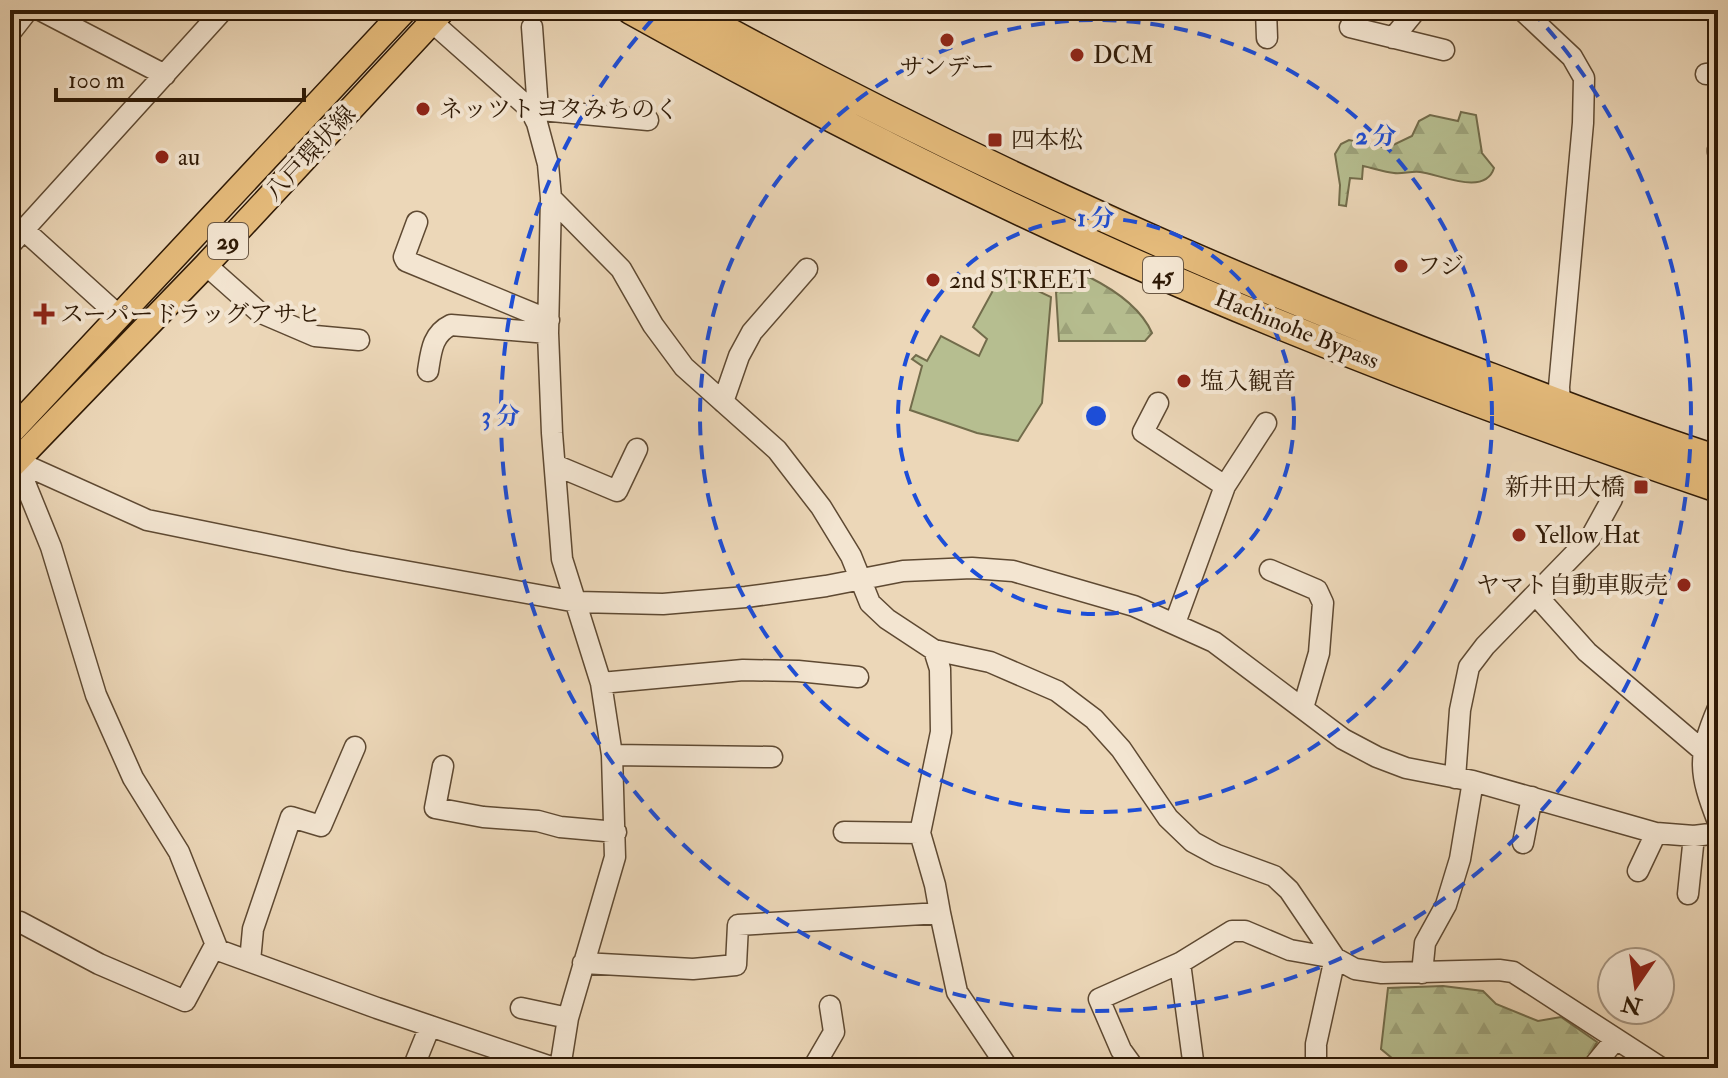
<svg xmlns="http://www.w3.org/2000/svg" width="1728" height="1078" font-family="'IM FELL Double Pica','Noto Serif JP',serif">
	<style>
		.grass { fill: #b6be90; stroke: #726c4b; stroke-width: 2 }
		.forest { fill: url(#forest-firs); stroke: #726c4b; stroke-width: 2 }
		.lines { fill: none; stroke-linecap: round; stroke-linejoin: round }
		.minor-casing { stroke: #5e4932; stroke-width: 23 }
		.major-casing { stroke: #2f1a06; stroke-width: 27 }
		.highway-casing { stroke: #2f1a06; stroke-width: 31 }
		.minor { stroke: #f3e5d1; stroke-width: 20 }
		.major { stroke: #e6bc7c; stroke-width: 24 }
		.highway { stroke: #e6bc7c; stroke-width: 28 }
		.ring { fill: none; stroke: #1d4ed8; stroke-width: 4; stroke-dasharray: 14 10 }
		.poi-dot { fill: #8f2418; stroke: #f3e5d1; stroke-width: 3 }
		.labels { text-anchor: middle; stroke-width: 8; stroke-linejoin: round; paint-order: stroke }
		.shield { fill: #f3e5d1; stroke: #6a5743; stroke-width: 2 }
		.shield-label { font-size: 22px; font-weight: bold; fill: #2f1a06 }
		.poi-label { font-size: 24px; fill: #2f1a06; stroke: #f3e5d1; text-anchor: start }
		.street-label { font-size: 24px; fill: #2f1a06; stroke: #f3e5d1 }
		.centre { fill: #1d4ed8; stroke: #f3e5d1; stroke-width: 4 }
		.ring-label { font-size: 24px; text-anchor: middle; font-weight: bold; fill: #1d4ed8; stroke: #f3e5d1; stroke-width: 8; stroke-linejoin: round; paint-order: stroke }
	</style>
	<defs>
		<pattern id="forest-firs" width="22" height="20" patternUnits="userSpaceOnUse" patternTransform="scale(2)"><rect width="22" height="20" fill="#b6be90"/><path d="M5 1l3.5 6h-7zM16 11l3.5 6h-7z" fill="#9da37b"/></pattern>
	</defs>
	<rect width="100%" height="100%" fill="#ecd7b8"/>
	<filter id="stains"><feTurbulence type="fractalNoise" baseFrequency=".0025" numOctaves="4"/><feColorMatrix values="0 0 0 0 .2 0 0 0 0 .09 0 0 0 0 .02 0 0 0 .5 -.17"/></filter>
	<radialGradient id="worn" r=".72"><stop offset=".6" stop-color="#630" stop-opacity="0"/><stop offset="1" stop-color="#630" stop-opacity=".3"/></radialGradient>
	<!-- grass -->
	<path class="grass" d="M1002 274 1051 297 1042 403 1018 441 977 433 910 410 922 366 912 359 916 355 927 361 941 336 979 356 987 339 973 327Z"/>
	<!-- forest -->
	<path class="forest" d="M1461 112 1476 115 1482 153 1494 168C1485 197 1439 174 1420 172 1411 171 1403 174 1394 173 1384 172 1373 168 1363 166L1362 179 1350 178 1346 206 1339 205 1340 185 1335 154 1341 144 1349 140 1387 148 1412 136 1419 121 1430 115 1458 121Z
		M1089 277C1113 289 1141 308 1152 333L1145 341H1059L1056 292Z
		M1443 986 1483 991 1496 1004 1538 1021 1561 1017 1597 1042 1583 1068H1393V1059L1381 1049 1388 988Z"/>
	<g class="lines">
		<!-- minor casing -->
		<g class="minor-casing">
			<path id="minor" d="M40 10 165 75
				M1266 10 1267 38
				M1522 10 1572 57 1584 78 1583 123 1559 387 1560 404 1565 415
				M432 22 530 109 537 123 548 164 551 198 548 333 552 433 562 559 601 683 612 755 615 857 568 1018 560 1068
				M532 27 538 110
				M1350 27 1444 50
				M10 33 28 10
				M1393 38 1416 10
				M1706 74 1718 73
				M530 109 648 120
				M1718 152V150
				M551 198 621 269 653 325 684 367 777 450 821 507 851 556 870 603 887 619 934 650 990 662 1057 691 1094 719 1121 749 1168 818 1193 842 1217 855 1274 876 1289 890 1335 958 1316 1044V1068
				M417 222 404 257 406 261 549 320
				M24 230 118 315
				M10 245 223 10
				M206 265 259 312 315 336 359 340
				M428 371C431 352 432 334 451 325L548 333
				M723 402 739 356 752 332 807 269
				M1158 403 1143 432 1225 486
				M16 461 147 520 348 561 577 602 663 604 746 597 826 586 903 571 972 568 1013 571 1134 606 1214 642 1343 739 1377 757 1406 768 1473 781 1656 833 1694 836 1718 833
				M16 461 51 547 96 695 133 778 179 852 218 950 377 1008 554 1068
				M555 465 617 491 637 449
				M1270 570 1317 590 1323 603 1319 653 1303 708
				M1536 595 1587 652 1702 750
				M1175 623 1225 486 1266 423
				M601 683 743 670 798 671 858 677
				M1718 708C1697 757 1699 773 1718 822
				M612 755 772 757
				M443 766 435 808 483 817 538 821 560 827 616 832
				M1455 778 1460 710 1469 667 1485 646 1591 537 1612 499
				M844 832 920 833
				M1523 843 1532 797
				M1638 871 1656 833
				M1688 894 1694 836
				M940 913 957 992 1008 1068
				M20 922 99 964 185 1001 213 949 218 950
				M250 961 253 929 291 817 321 826 355 747
				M583 963 693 969 736 965 738 925 940 913 935 885 920 833 941 732 940 669 934 650
				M1180 963 1194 1068
				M1422 973 1425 943 1446 905 1460 859 1473 781
				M521 1008 568 1018
				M413 1068 430 1026
				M813 1068 834 1032 830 1006
				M1134 1068 1121 1050 1099 999 1180 963 1232 931H1245L1290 950 1335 958 1355 969 1382 973 1499 970 1513 972 1661 1068
				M1592 1068 1616 1039"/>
		</g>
		<!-- major casing -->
		<g class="major-casing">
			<path id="major" d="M10 433 405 10
				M10 468 206 265 443 10"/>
		</g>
		<!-- highway casing -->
		<g class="highway-casing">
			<path id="highway" d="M631 10C793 100 958 185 1127 260 1320 345 1519 420 1718 488
				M688 10C941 149 1204 269 1474 371 1555 402 1635 433 1718 460"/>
		</g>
		<!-- minor -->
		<use href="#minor" class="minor"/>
		<!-- major -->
		<use href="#major" class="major"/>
		<!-- highway -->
		<use href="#highway" class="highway"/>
	</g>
	<!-- distance rings -->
	<g class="ring">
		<circle cx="1096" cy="416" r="198"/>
		<circle cx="1096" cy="416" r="396"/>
		<path d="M1531 10A595 595 0 1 1 661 10"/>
	</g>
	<!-- markers -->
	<g class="poi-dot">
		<circle cx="947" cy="40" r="8"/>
		<circle cx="1077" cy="55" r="8"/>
		<circle cx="423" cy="109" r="8"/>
		<rect x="987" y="132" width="16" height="16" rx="4"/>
		<circle cx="162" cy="157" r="8"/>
		<circle cx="1401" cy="266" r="8"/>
		<circle cx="933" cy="280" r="8"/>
		<path d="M40 302h8v8h8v8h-8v8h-8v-8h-8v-8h8z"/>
		<circle cx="1184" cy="381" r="8"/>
		<rect x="1633" y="479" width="16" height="16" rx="4"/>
		<circle cx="1519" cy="535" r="8"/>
		<circle cx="1684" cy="585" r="8"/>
	</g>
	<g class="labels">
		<!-- shield labels -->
		<g class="shield">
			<rect x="208" y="223" width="40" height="36" rx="6"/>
			<rect x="1143" y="257" width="40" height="36" rx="6"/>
		</g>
		<g class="shield-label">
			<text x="228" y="249">29</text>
			<text x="1163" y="283">45</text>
		</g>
		<!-- poi labels -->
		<g class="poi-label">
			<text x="1093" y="63">DCM</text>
			<text x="947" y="75" text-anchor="middle">サンデー</text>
			<text x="439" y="117">ネッツトヨタみちのく</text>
			<text x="1011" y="148">四本松</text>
			<text x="178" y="165">au</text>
			<text x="1417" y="274">フジ</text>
			<text x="949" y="288">2nd STREET</text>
			<text x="60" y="322">スーパードラッグアサヒ</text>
			<text x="1200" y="389">塩入観音</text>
			<text x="1625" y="495" text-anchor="end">新井田大橋</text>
			<text x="1535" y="543">Yellow Hat</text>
			<text x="1668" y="593" text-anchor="end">ヤマト自動車販売</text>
		</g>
		<!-- street labels -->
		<g class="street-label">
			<text transform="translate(310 153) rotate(-47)" y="8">八戸環状線</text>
			<text transform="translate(1297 329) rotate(22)" y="8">Hachinohe Bypass</text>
		</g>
	</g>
	<circle cx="1096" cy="416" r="12" class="centre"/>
	<g class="ring-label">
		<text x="1376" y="144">2 分</text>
		<text x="1096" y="226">1 分</text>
		<text x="501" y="424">3 分</text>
	</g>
	<!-- margin -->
	<rect width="1728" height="1078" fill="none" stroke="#ecd7b8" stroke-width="40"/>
	<rect x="12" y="12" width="1704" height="1054" fill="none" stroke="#2f1a06" stroke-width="4"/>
	<rect x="20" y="20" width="1688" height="1038" fill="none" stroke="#2f1a06" stroke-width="2"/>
	<!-- north arrow -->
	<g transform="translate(1636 986) rotate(193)"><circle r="38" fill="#f3e5d1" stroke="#a59480" stroke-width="2"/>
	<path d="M0-6L14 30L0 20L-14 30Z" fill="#8f2418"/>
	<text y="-12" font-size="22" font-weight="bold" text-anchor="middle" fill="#2f1a06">N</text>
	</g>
	<!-- scale -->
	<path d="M56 88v12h248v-12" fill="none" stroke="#2f1a06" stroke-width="4"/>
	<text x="68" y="88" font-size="24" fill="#2f1a06" stroke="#f3e5d1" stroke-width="6" paint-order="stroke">100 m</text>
	<rect width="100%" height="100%" filter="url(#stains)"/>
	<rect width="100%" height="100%" fill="url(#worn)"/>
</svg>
